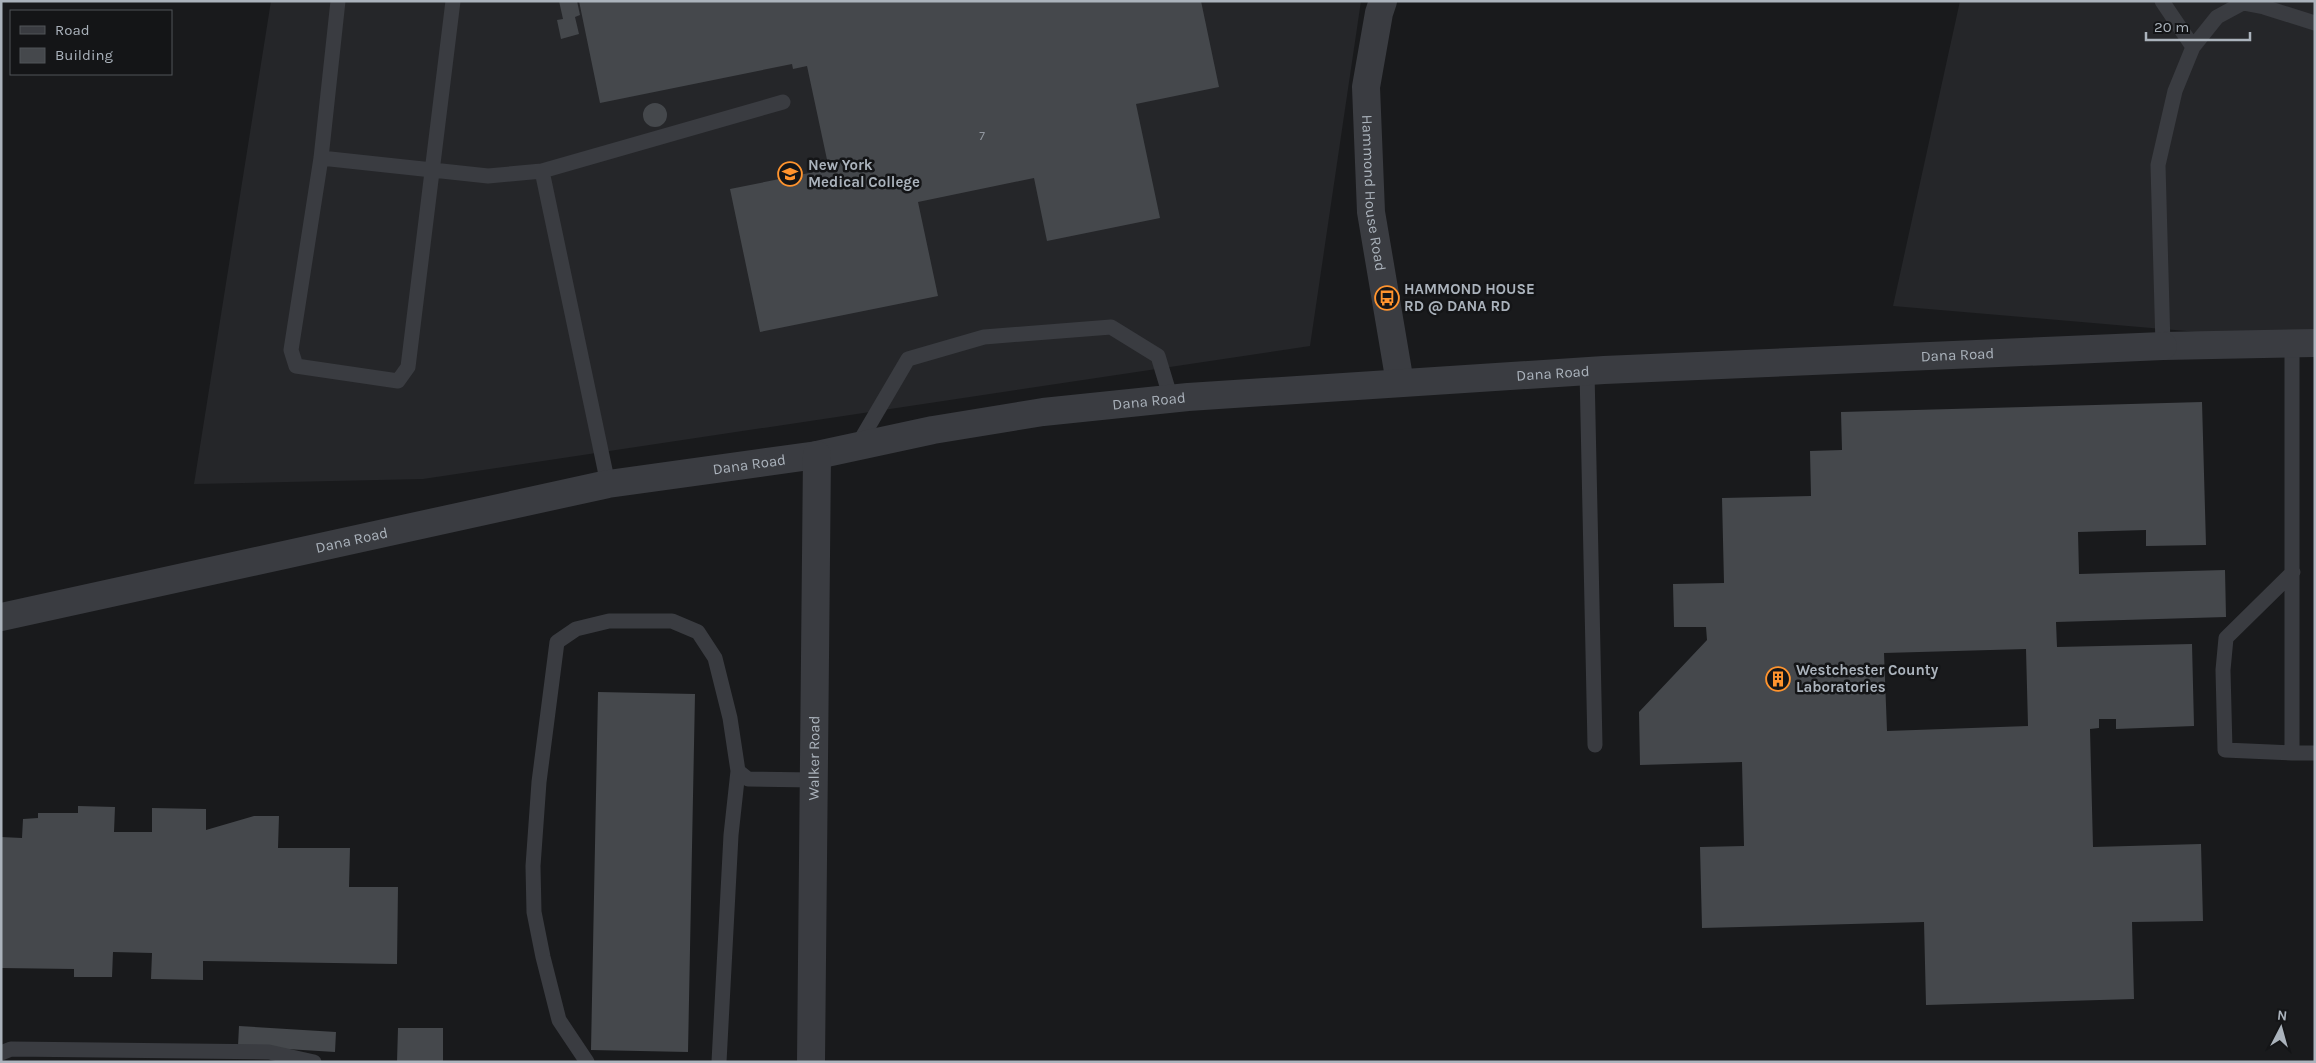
<svg xmlns="http://www.w3.org/2000/svg" width="2316" height="1063" font-family="Karla,sans-serif">
	<style>
		.built { fill: #252629 }
		.building { fill: #45484c; fill-rule: evenodd }
		.lines { fill: none; stroke-linecap: round; stroke-linejoin: round }
		.service { stroke: #3a3c41; stroke-width: 15 }
		.minor { stroke: #3a3c41; stroke-width: 28 }
		.tertiary { stroke: #3a3c41; stroke-width: 28 }
		.labels { text-anchor: middle; stroke-width: 5; stroke-linejoin: round; paint-order: stroke }
		.number-label { font-size: 12px; fill: #9298a0 }
		.poi-label { font-size: 15px; font-weight: bold; fill: #abb3bc; stroke: #141517; text-anchor: start }
		.street-label { font-size: 15px; fill: #abb3bc; stroke: #141517 }
	</style>
	<rect width="100%" height="100%" fill="#191a1c"/>
	<!-- built -->
	<path class="built" d="M271 1H1361L1310 346 423 479 194 484Z
		M1960 1H2315V342L1893 306Z"/>
	<!-- building -->
	<path class="building" d="M559 1H577L580 15 575 17 579 34 561 39 557 20 563 19Z
		M579 1H1201L1219 87 1136 104 1160 218 1047 241 1034 178 918 202 938 296 760 332 730 189 829 169 807 66 793 69 792 64 600 103Z
		M643 115a12 12 0 1 1 24 0a12 12 0 1 1-24 0Z
		M2202 402 2206 545 2146 546V530L2078 532 2079 574 2225 570 2226 617 2056 622 2057 647 2192 644 2194 726 2116 729V719H2099V728L2090 729 2093 847 2201 844 2203 921 2132 922 2134 999 1926 1005 1924 922 1702 928 1700 847 1744 846 1742 762 1640 765 1639 712 1707 640 1706 627H1674L1673 584 1724 583 1722 498 1811 496 1810 451 1842 450 1841 412ZM2026 649 2028 726 1887 731 1884 653Z
		M598 692 695 694 688 1052 591 1050Z
		M78 806 115 807 114 832H152V808L206 809V830L254 816H279L278 848H350L349 887H398L397 964 203 961V980L151 979 152 953 113 952 112 977H74V969L1 968V837L22 838 23 819 38 818V813H78Z
		M239 1026 336 1032 335 1052 238 1046Z
		M398 1028H443V1062H397Z"/>
	<g class="lines">
		<!-- service -->
		<path class="service" d="M338 1 321 158 291 350 296 366 398 381 408 367 453 1
			M2162 1 2193 47
			M321 158 488 176 542 171 783 102
			M542 171 608 484
			M2292 343V753H2315
			M2163 346 2158 165 2175 91 2193 47 2217 17 2243 3 2264 7 2315 23
			M1587 371 1595 745
			M857 446 908 359 984 337 1111 327 1158 356 1171 399
			M2292 753 2225 750 2223 670 2226 638 2293 572
			M738 771 748 779 814 780
			M1 1053 11 1049 269 1052 314 1062
			M587 1062 559 1020 543 957 534 912 533 866 539 782 557 642 576 629 609 621H672L698 632 715 658 730 718 738 771 731 835 719 1062"/>
		<!-- minor -->
		<g class="minor">
			<path id="s1" d="M1383 1 1379 13 1366 87 1371 212 1400 383"/>
			<path d="M2163 346 2315 343"/>
		</g>
		<!-- tertiary -->
		<g class="tertiary">
			<path id="s2" d="M1 617 608 484 817 455 933 430 1043 412 1188 397 1604 370 2163 346"/>
			<path id="s3" d="M811 1062 817 455"/>
		</g>
	</g>
	<!-- icons -->
	<defs>
		<g id="university-ring" transform="scale(1.25)"><circle r="9.5" fill="#141517" stroke="#ff942e" stroke-width="1.5"/><path d="M0-5L7-2L0 1L-7-2ZM-4 1L0 2.5L4 1V4Q0 6-4 4Z" fill="#ff942e"/></g>
		<g id="bus-ring" transform="scale(1.25)"><circle r="9.5" fill="#141517" stroke="#ff942e" stroke-width="1.5"/><path d="M-5-6H5V4H4V6H2V4H-2V6H-4V4H-5ZM-3.5-4V0h7V-4ZM-3.5 1.2v1.5H-2V1.2ZM2 1.2v1.5H3.5V1.2Z" fill="#ff942e"/></g>
		<g id="building-ring" transform="scale(1.25)"><circle r="9.5" fill="#141517" stroke="#ff942e" stroke-width="1.5"/><path d="M-4-6H4V6H1V3H-1V6H-4ZM-2.5-4.3h1.7v1.8h-1.7ZM.8-4.3h1.7v1.8H.8ZM-2.5-1h1.7V.8h-1.7ZM.8-1h1.7V.8H.8Z" fill="#ff942e"/></g>
	</defs>
	<g fill-rule="evenodd">
		<use href="#university-ring" x="790" y="174"/>
		<use href="#bus-ring" x="1387" y="298"/>
		<use href="#building-ring" x="1778" y="679"/>
	</g>
	<g class="labels">
		<!-- number labels -->
		<g class="number-label">
			<text x="982" y="140">7</text>
		</g>
		<!-- poi labels -->
		<g class="poi-label">
			<text x="808" y="170">New York<tspan x="808" dy="17">Medical College</tspan></text>
			<text x="1404" y="294">HAMMOND HOUSE<tspan x="1404" dy="17">RD @ DANA RD</tspan></text>
			<text x="1796" y="675">Westchester County<tspan x="1796" dy="17">Laboratories</tspan></text>
		</g>
		<!-- street labels -->
		<g class="street-label">
			<text dy="5" stroke="none"><textPath href="#s1" startOffset="194">Hammond House Road</textPath></text>
			<text dy="5" stroke="none"><textPath href="#s2" startOffset="1979">Dana Road</textPath></text>
			<text dy="5" stroke="none"><textPath href="#s2" startOffset="1574">Dana Road</textPath></text>
			<text dy="5" stroke="none"><textPath href="#s2" startOffset="1169">Dana Road</textPath></text>
			<text dy="5" stroke="none"><textPath href="#s2" startOffset="764">Dana Road</textPath></text>
			<text dy="5" stroke="none"><textPath href="#s2" startOffset="359">Dana Road</textPath></text>
			<text dy="5" stroke="none"><textPath href="#s3" startOffset="304">Walker Road</textPath></text>
		</g>
	</g>
	<!-- border -->
	<rect width="2316" height="1063" fill="none" stroke="#abb3bc" stroke-width="5"/>
	<!-- legend -->
	<rect x="10" y="10" width="162" height="65" fill="#141517" stroke="#505459"/>
	<rect x="20" y="26" width="25" height="8" fill="#3a3c41" stroke="#505459"/>
	<text x="55" y="35" font-size="15" fill="#abb3bc">Road</text>
	<rect x="20" y="48" width="25" height="15" fill="#45484c" stroke="#505459"/>
	<text x="55" y="60" font-size="15" fill="#abb3bc">Building</text>
	<!-- north arrow -->
	<g transform="translate(2281 1028) rotate(6)" stroke="#141517" stroke-width="4" paint-order="stroke">
	<path d="M0-4L9 19L0 12L-9 19Z" fill="#abb3bc"/>
	<text y="-8" font-size="14" font-weight="bold" text-anchor="middle" fill="#abb3bc">N</text>
	</g>
	<!-- scale -->
	<path d="M2146 32v8h104v-8" fill="none" stroke="#abb3bc" stroke-width="2.5"/>
	<text x="2154" y="32" font-size="15" fill="#abb3bc" stroke="#141517" stroke-width="4" paint-order="stroke">20 m</text>
</svg>
